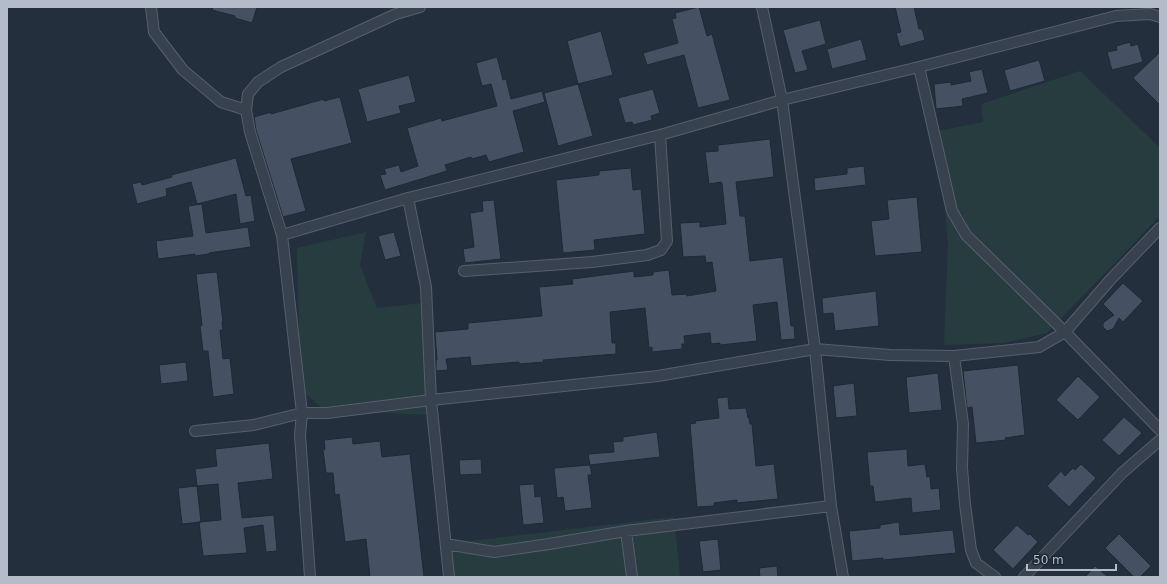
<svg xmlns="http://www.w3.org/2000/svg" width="1167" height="584" font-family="'DejaVu Sans',sans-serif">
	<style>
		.green { fill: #263c3f }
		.building { fill: #455162; stroke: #1f2835 }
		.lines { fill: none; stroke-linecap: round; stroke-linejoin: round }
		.minor-casing { stroke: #565f6c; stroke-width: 12 }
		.minor { stroke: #38414e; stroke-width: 10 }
	</style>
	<rect width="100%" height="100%" fill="#242f3e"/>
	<!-- green -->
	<path class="green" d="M1080 71 1160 148V216L1047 333 1004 343 944 345 948 245 938 131 983 122 981 104Z
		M366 232 360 265 377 308 422 303 432 415 324 410 300 389 297 248Z
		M674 517 680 577H447L444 544Z"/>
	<!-- building -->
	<path class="building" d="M213 7H257L252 23 235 18V16L212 10Z
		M699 7 707 36 712 34 730 100 698 108 684 55 647 65 643 53 678 43 672 19 676 18 675 13Z
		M895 7H914L919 29H922L925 40 900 47 896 33 901 32Z
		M820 20 826 44 802 51 808 70 795 73 783 30Z
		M601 31 613 75 578 84 567 41Z
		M861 39 867 60 832 69 827 49Z
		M1130 42 1131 46 1138 44 1143 62 1112 70 1107 52 1117 50 1116 46Z
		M1160 52V105L1133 78Z
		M497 57 503 80 506 79 511 99 542 91 545 102 513 111 524 152 489 162 486 155 472 159 471 157 445 165 447 171 385 190 380 175 386 174 384 169 399 165 401 172 418 166 407 128 441 118 442 121 497 106 491 84 482 86 476 63Z
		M1039 60 1045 81 1010 91 1004 70Z
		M982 69 988 93 962 99 963 106 936 109 934 84 951 82V85L971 81 969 72Z
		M409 75 416 102 399 106 401 113 367 122 358 89Z
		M578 84 593 136 558 146 544 93Z
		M653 89 660 113 651 116 652 120 633 125 632 122 625 123 618 98Z
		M340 97 352 143 291 159 306 211 283 217 256 130 254 117 271 112V114L324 99V101Z
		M770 139 774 177 736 182 740 216H745L750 261 783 257 791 326H794L795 339 781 340 777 302 753 305 757 341 720 345V343L711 344 710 333 684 336 685 344H682V349L652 352V347L649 348 645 308 610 312 612 343H616V354L543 360 544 362 519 364V362L471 366 470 357 446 359 448 370 436 371V360H437L435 332 468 329V323L542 316 539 287 573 284 572 279 634 271V277L653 275V272L669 270 672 295 687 294V296L716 291 712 262 706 263 705 256 683 257 680 223 700 222V227L726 224 722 183 721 182 709 184 705 152 718 151V145Z
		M236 158 246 196 251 195 255 221 240 224 236 194 197 204 191 182 166 189 167 196 137 204 132 184 141 182 142 185 172 177 171 175Z
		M864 166 866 185 815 191 814 178 847 174V168Z
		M631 168 633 190 641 189 645 234 594 240 595 250 563 253 556 180 599 175V171Z
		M917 197 922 252 875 256 871 221 889 219 887 200Z
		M494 200 501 259 465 263 463 249 474 247 470 213 483 211 482 201Z
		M202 204 206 233 248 227 251 247 209 253V254L195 256V254L158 259 156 241 193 236 188 206Z
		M394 232 401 256 385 260 378 236Z
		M217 272 223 322H222L223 330H220L223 359 230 358 234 394 213 397 208 351H203L200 326 202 325 196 274Z
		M1123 283 1143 301 1123 322 1119 318 1113 329 1107 331 1103 327V324L1104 322 1114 315 1103 304Z
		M876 291 879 326 835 331 833 313 823 314 822 298Z
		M186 362 188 381 161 384 159 365Z
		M1018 365 1025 435 1005 438 1006 440 976 443 972 407 967 408 963 371Z
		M938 373 942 410 909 413 906 377Z
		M1078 376 1100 397 1078 420 1056 400Z
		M854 383 857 416 836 418 833 386Z
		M728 397 729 409 746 408 748 418H749L750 424H752L756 466 774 464 778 499 737 503V500L714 503V506L697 507 690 424 696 423 695 421 719 418 717 398Z
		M1124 417 1142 433 1119 456 1102 440Z
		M657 432 660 457 590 465 588 454 614 452 613 442 623 441V437Z
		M352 437 353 444 380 441 382 457 410 454 424 577H370L366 539 345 542 339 494 335 495 333 473H326L323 450 325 449 324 440Z
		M269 443 273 479 238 483 242 518 274 515 277 551 266 552 263 525 244 528 247 553 203 556 199 522 221 520 218 484 197 486 195 469 217 466 215 449Z
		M907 449 908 466 925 464 927 477 930 476 931 489 939 488 941 510 912 513 911 498 875 502 873 486H870L867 452Z
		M481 459 482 474 460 475 459 460Z
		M1081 464 1096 478 1069 507 1047 486 1061 471 1065 476 1073 468 1075 470Z
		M590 465 592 475H588L592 508 565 511 563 497 557 498 554 468Z
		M534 484 535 497 541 496 544 523 523 525 519 485Z
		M197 486 201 522 182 524 178 488Z
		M899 522 900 535 953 530 956 553 883 560V558L852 561 849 531 880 528V525Z
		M1017 525 1028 535 1030 534 1038 542 1013 569 993 550Z
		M1119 534 1151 566 1140 577H1134L1105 548Z
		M718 539 721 570 703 572 699 541Z
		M777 566 778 577H760L759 568Z
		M1095 566 1108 577H1085Z"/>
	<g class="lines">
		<!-- minor casing -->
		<g class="minor-casing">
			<path id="minor" d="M151 7 154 32 183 70 221 102 246 110
				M762 7 782 100 815 349 831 506 843 577
				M919 67 952 211 966 235 1065 332 1160 430
				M408 198 426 287 431 400 658 376 815 349 890 355 954 356 1039 347 1065 332 1111 279 1160 228
				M282 235 408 198 660 135 782 100 919 67 1116 16 1150 14 1160 17
				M464 271 592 262 647 255 661 250 667 241 660 135
				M954 356 963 424 962 468 965 504 971 550 976 563 995 577
				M195 431 254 425 302 413H327L431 400 449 577
				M626 531 632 577
				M446 544 494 552 549 544 626 531 831 506
				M310 577 300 435 302 413 282 235 250 132 246 110 248 94 258 82 281 67 396 14 420 7
				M1024 577 1122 473 1160 440"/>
		</g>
		<!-- minor -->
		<use href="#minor" class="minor"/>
	</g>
	<!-- border -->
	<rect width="1167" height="584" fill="none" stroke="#b4bcc9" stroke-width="16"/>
	<!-- scale -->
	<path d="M1027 564v6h89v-6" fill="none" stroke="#b4bcc9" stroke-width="2"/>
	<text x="1033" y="564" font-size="12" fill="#b4bcc9" stroke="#1d2633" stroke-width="3" paint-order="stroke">50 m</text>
</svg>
